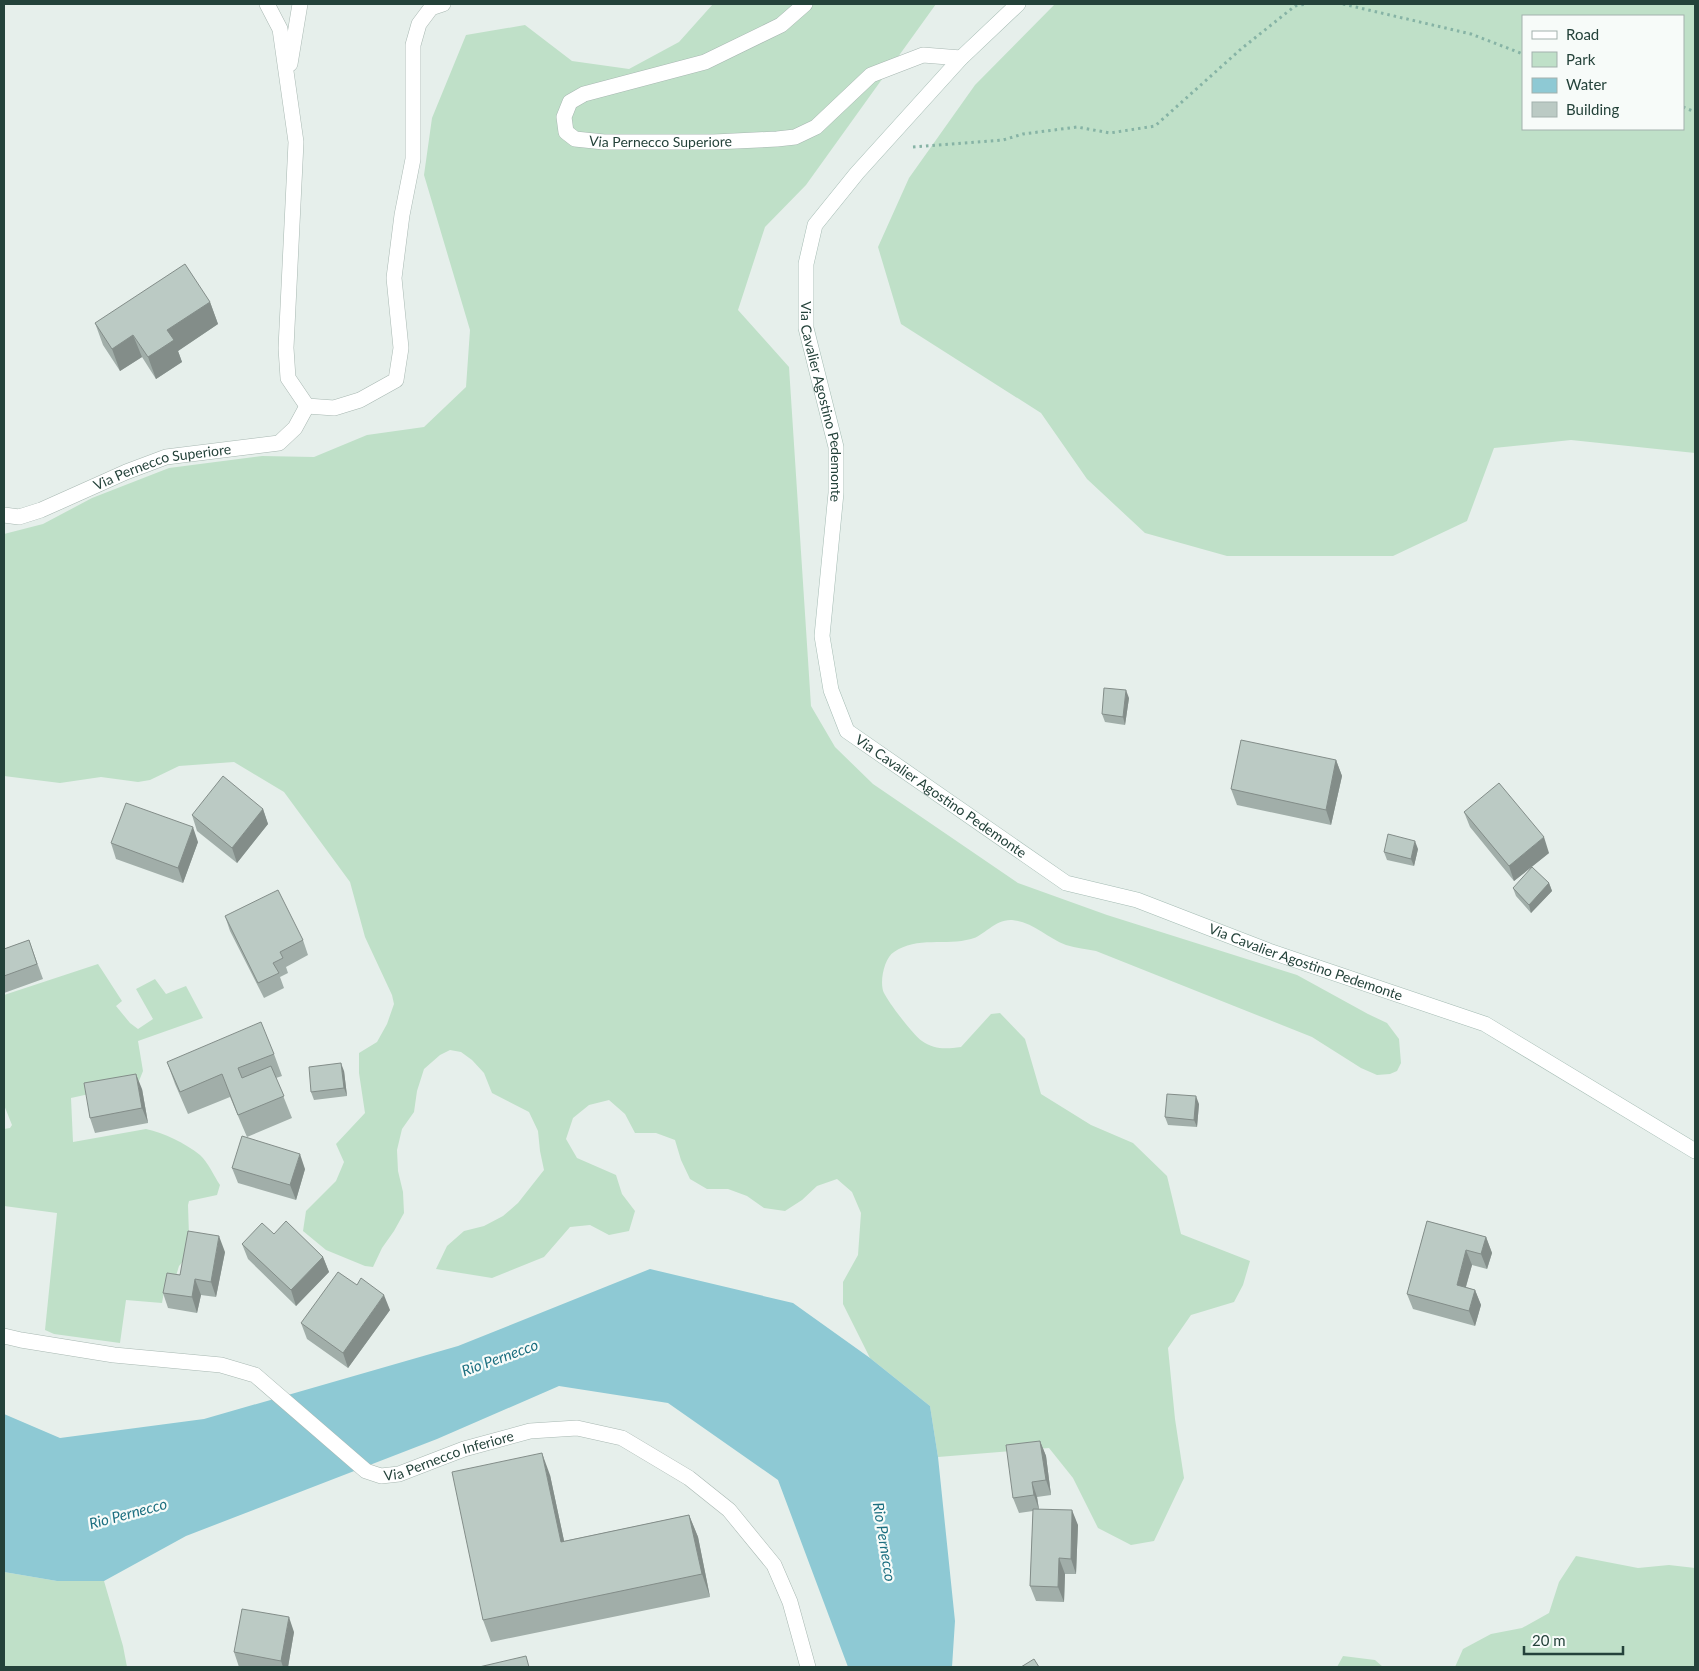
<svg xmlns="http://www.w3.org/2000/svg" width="1699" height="1671" font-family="Lato,sans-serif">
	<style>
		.green { fill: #bfe0c8; fill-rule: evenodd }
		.water { fill: #8ec9d4 }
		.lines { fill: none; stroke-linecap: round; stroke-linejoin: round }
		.lane-casing { stroke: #a8b8b2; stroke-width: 16 }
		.street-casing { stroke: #a8b8b2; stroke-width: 16 }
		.secondary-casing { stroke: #a4bbb3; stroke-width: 16 }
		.path { stroke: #86b3a5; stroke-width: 3; stroke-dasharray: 2.5 4; stroke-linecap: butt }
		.lane { stroke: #fff; stroke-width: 15 }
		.street { stroke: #fff; stroke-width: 15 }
		.secondary { stroke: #fff; stroke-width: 15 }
		.wall { fill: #a1aea9 }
		.shaded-wall { fill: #838d89 }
		.building { fill: #bbcac4; stroke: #838d89 }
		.labels { text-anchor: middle; stroke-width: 4.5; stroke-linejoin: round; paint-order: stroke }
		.street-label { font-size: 14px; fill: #24423a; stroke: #f7fbf9 }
		.water-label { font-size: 15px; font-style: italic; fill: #1c6f80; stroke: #f7fbf9 }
	</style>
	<rect width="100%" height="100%" fill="#e6efeb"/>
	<!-- green -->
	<path class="green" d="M713 4H936L806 185 765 227 738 310 789 367 811 706 835 747 873 784 1018 883 1107 915 1297 975 1368 1014 1387 1023 1399 1039 1401 1063 1397 1071 1390 1074 1377 1075 1361 1068 1312 1037 1096 951C1087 949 1076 948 1066 945 1047 938 1033 922 1012 920 995 919 984 936 971 939 946 946 917 936 894 952 884 958 879 983 884 993 889 1003 913 1035 922 1041 935 1050 946 1049 961 1047L991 1014 1000 1013 1025 1039 1041 1094 1091 1125 1133 1143 1167 1176 1181 1234 1250 1261 1243 1285 1234 1302 1191 1315 1168 1348 1175 1419 1184 1478 1154 1541 1131 1545 1098 1528 1073 1478 1049 1448 938 1457 930 1406 870 1358 843 1304V1282L858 1255 861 1213 852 1192 837 1179 817 1186 802 1200 785 1211 764 1208 747 1196 728 1189H707L690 1179 681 1160 675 1140 656 1133H635L625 1114 609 1100 589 1105 573 1118 566 1139 577 1158 616 1175 622 1194 635 1211 629 1231 609 1235 590 1225 570 1227 544 1257 492 1278 436 1269 447 1246 464 1231 484 1226 503 1216 518 1203 544 1170 540 1151 538 1131 529 1112 492 1093 484 1073 472 1060 461 1052 450 1050 440 1055 424 1069 417 1091 414 1112 402 1129 397 1150 398 1171 403 1192 404 1213 394 1231 382 1248 373 1267 365 1266 326 1250 303 1231 306 1211 336 1181 344 1162 336 1144 365 1113 359 1073V1053L377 1042 387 1024 394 1004 392 995 365 937 350 882 284 792 234 762 179 766 150 780 138 782 101 777 60 783 4 776V534L43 524 92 498 169 468 262 456 314 457 367 435 424 427 466 387 470 330 424 175 432 118 466 35 525 25 572 61 629 69 679 42Z
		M1055 4H1695V453L1571 440 1494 448 1467 521 1393 556H1227L1145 533 1087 479 1041 413 901 324 878 247 909 178 975 85ZM1683 16V129H1523V16Z
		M98 964 122 1001 116 1006 130 1023 138 1029 153 1019 136 989 155 979 166 994 186 986 203 1018 138 1041 143 1071 139 1081 130 1085 71 1098 73 1142 146 1129C164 1133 185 1143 200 1155 208 1162 214 1176 220 1185L217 1195 189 1201 188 1205 189 1236 185 1259 179 1266 176 1276 164 1292 162 1303 126 1300 120 1343 54 1334 45 1330 57 1213 4 1206V1129L10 1128 12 1125 4 1105V995Z
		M1576 1556 1638 1568 1669 1565 1695 1568V1667H1455L1463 1649 1491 1634 1522 1628 1549 1613 1559 1582Z
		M4 1572 57 1581H104L123 1646 127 1667H4Z
		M1343 1656 1375 1660 1383 1667H1337Z"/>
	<!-- water -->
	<path class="water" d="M650 1269 793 1303 870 1358 930 1406 938 1457 955 1621 952 1667H848L778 1480 668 1403 559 1386 437 1439 186 1536 104 1581H57L4 1572V1414L60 1438 204 1419 458 1346Z"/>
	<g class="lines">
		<!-- lane casing -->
		<g class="lane-casing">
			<g id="lane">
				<path d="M267 4 280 29 296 142 286 348 288 378 307 406"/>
				<path id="s1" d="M805 4 781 25 705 62 584 94 570 102 564 117 566 132 575 139 604 142H714L777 139 795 137 816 127 871 75 923 55 961 58"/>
				<path d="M290 64 300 4"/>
				<path d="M307 406 334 408 360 400 396 380 401 348 394 278 402 215 413 159V45L419 24 431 8 443 4"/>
				<path id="s2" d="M4 515 19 517 41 510 126 472 166 457 279 443 295 428 307 406"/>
			</g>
		</g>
		<!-- street casing -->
		<g class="street-casing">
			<g id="street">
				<path id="s3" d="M4 1336 21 1340 114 1355 221 1365 255 1375 366 1471 381 1476 399 1474 464 1449 530 1431 577 1428 622 1438 689 1478 729 1510 774 1565 790 1602 808 1667"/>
			</g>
		</g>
		<!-- secondary casing -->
		<g class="secondary-casing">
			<g id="secondary">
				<path id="s4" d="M1018 4 961 58 857 173 815 225 806 264V328L836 447V493L822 636 831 690 847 731 1066 883 1137 900 1269 951 1485 1024 1695 1151"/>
			</g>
		</g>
		<!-- path -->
		<path class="path" d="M1343 4 1471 34 1523 54
			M1683 107 1695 112
			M913 147 1003 140 1023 134 1077 127 1110 133 1155 126 1241 49 1295 6 1306 4"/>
		<!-- lane -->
		<use href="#lane" class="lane"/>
		<!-- street -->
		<use href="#street" class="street"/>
		<!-- secondary -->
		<use href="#secondary" class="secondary"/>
	</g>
	<!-- wall -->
	<path class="wall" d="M210 302 218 324 178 351 182 362 156 379 142 357 120 371 103 345 95 323Z
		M1129 698 1125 725 1105 722 1102 714Z
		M1336 760 1342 776 1331 825 1237 805 1231 789Z
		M263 809 268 824 237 863 197 831 192 815Z
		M1464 812 1549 853 1514 881 1470 827Z
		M198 842 183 883 116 859 111 843Z
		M1418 849 1414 866 1387 860 1384 852Z
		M1549 883 1552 891 1531 913 1516 896 1513 888Z
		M225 916 303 940 308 955 286 967 288 973 280 977 284 988 264 998 230 931Z
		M29 940 43 979 4 993V949Z
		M274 1054 282 1076 276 1078 292 1118 247 1137 230 1097 188 1114 175 1084 167 1062Z
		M344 1071 347 1096 314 1100 311 1092Z
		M142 1089 148 1123 95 1133 90 1118Z
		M1199 1104 1197 1127 1168 1125 1165 1117Z
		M232 1168 305 1169 296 1200 238 1183Z
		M1427 1221 1486 1237 1492 1253 1487 1269 1472 1265 1466 1287 1475 1290 1481 1305 1475 1326 1413 1309 1407 1294Z
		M274 1234 323 1257 329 1272 296 1306 248 1259 242 1244Z
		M225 1252 216 1297 201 1295 197 1313 168 1308 163 1293 180 1275Z
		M390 1310 348 1368 307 1339 301 1323Z
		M1040 1441 1046 1456 1051 1495 1037 1497 1039 1509 1078 1525 1076 1574H1065L1064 1602 1036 1601 1030 1586 1033 1511 1019 1513 1013 1498Z
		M550 1475 564 1541 689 1515 698 1537 710 1597 491 1642 483 1620Z
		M294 1632 288 1667H239L234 1652Z"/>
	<!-- shaded-wall -->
	<path class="shaded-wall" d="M210 302 218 324 178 351 182 362 156 379 148 357 167 330Z
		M133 335 142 357 120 371 112 349Z
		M1126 690 1129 698 1125 725 1123 717Z
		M1336 760 1342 776 1331 825 1326 810Z
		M263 809 268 824 237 863 232 848Z
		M193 827 198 842 183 883 178 868Z
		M1544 837 1549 853 1514 881 1509 866Z
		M1415 841 1418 849 1414 866 1411 859Z
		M1549 883 1552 891 1531 913 1529 905Z
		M341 1063 344 1071 347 1096 344 1088Z
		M136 1074 142 1089 148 1123 142 1108Z
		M1196 1096 1199 1104 1197 1127 1194 1120Z
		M300 1154 305 1169 296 1200 290 1185Z
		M219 1236 225 1252 216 1297 211 1282Z
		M1486 1237 1492 1253 1487 1269 1481 1254Z
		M1466 1250 1472 1265 1462 1300 1457 1285Z
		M323 1257 329 1272 296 1306 291 1290Z
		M195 1279 201 1295 197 1313 192 1297Z
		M1475 1290 1481 1305 1475 1326 1469 1311Z
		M384 1295 390 1310 348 1368 343 1353Z
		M1040 1441 1046 1456 1051 1495 1046 1480Z
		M542 1453 550 1475 569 1564 561 1542Z
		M1032 1482 1037 1497 1039 1510 1034 1495Z
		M1072 1510 1078 1525 1076 1574 1071 1559Z
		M689 1515 698 1537 710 1597 702 1574Z
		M1059 1558 1065 1574 1064 1602 1058 1587Z
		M289 1617 294 1632 288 1667H283L281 1661Z"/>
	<!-- building -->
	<path class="building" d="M185 264 210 302 167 330 174 340 148 357 133 335 112 349 95 323Z
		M1104 688 1126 690 1123 717 1102 714Z
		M1241 740 1336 760 1326 810 1231 789Z
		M223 776 263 809 232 848 192 815Z
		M1499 783 1544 837 1509 866 1464 812Z
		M126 803 193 827 178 868 111 843Z
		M1388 834 1415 841 1411 859 1384 852Z
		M1532 867 1549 883 1529 905 1513 888Z
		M278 890 303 940 280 952 283 958 273 963 279 973 258 983 225 916Z
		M29 940 37 964 4 976V949Z
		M261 1022 274 1054 238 1068 242 1078 271 1066 284 1096 238 1115 222 1074 180 1092 167 1062Z
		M341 1063 344 1088 311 1092 309 1067Z
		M136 1074 142 1108 90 1118 84 1083Z
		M1167 1094 1196 1096 1194 1120 1165 1117Z
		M242 1136 300 1154 290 1185 232 1168Z
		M286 1221 323 1257 291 1290 242 1244 262 1223 274 1234Z
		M1427 1221 1486 1237 1481 1254 1466 1250 1457 1285 1475 1290 1469 1311 1407 1294Z
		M188 1231 219 1236 211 1282 195 1279 192 1297 163 1293 167 1273 180 1275Z
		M338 1272 357 1285 361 1278 384 1295 343 1353 301 1323Z
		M1040 1441 1046 1480 1032 1482 1034 1495 1013 1498 1006 1445Z
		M542 1453 561 1542 689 1515 702 1574 483 1620 452 1472Z
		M1033 1509 1072 1510 1071 1559 1059 1558 1058 1587 1030 1586Z
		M242 1609 289 1617 281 1661 234 1652Z
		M526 1656 529 1667H479Z
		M1034 1659 1039 1667H1021Z"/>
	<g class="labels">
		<!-- street labels -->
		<g class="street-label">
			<text dy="5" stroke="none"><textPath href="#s1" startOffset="386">Via Pernecco Superiore</textPath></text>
			<text dy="5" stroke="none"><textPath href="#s4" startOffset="480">Via Cavalier Agostino Pedemonte</textPath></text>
			<text dy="5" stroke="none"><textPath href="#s2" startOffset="168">Via Pernecco Superiore</textPath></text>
			<text dy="5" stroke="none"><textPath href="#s4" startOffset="930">Via Cavalier Agostino Pedemonte</textPath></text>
			<text dy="5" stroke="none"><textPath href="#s4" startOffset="1335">Via Cavalier Agostino Pedemonte</textPath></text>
			<text dy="5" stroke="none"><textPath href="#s3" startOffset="488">Via Pernecco Inferiore</textPath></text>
		</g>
		<!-- water labels -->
		<g class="water-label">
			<text transform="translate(500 1358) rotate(-20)" y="5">Rio Pernecco</text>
			<text transform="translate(128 1514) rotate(-15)" y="5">Rio Pernecco</text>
			<text transform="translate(884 1542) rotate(81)" y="5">Rio Pernecco</text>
		</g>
	</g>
	<!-- border -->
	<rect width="1699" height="1671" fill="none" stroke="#24423a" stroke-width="10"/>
	<!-- legend -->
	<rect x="1522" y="15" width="162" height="115" fill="#f7fbf9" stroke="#a3b1ad"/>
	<rect x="1532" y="31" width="25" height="8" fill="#ffffff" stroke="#a3b1ad"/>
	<text x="1566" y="40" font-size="15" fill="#24423a">Road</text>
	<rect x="1532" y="52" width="25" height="15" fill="#bfe0c8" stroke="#a3b1ad"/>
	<text x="1566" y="65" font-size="15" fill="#24423a">Park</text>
	<rect x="1532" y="78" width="25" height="15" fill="#8ec9d4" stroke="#a3b1ad"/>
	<text x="1566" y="90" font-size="15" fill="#24423a">Water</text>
	<rect x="1532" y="102" width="25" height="15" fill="#bbcac4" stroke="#a3b1ad"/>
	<text x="1566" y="115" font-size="15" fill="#24423a">Building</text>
	<!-- scale -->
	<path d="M1524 1646v8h99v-8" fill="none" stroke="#24423a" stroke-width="2.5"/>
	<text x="1532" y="1646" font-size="15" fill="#24423a" stroke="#f7fbf9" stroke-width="4" paint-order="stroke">20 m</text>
</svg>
